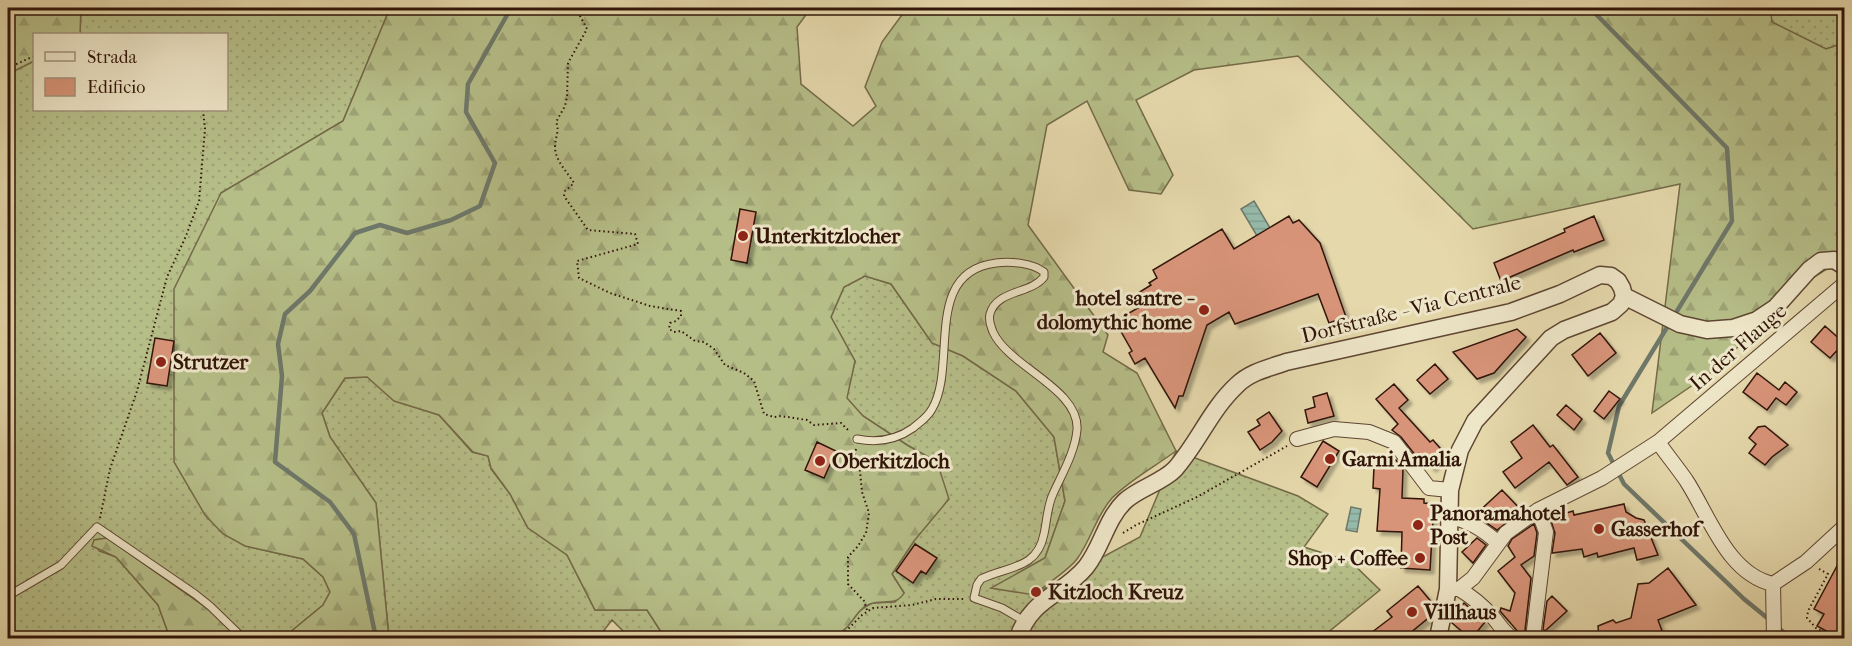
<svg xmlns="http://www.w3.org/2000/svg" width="1852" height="646" font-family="'IM FELL French Canon',serif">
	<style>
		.grass { fill: url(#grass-dots); stroke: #746a48; stroke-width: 1.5 }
		.forest { fill: url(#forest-firs); stroke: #746a48; stroke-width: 1.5 }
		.water { fill: url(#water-rules); stroke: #6e786a; stroke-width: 1.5 }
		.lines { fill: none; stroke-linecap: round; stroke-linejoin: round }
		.stream { stroke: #6e786a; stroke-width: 4.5 }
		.building { fill: #d89479; stroke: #311509; stroke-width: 1.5; filter: url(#shadow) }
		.service-casing { stroke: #5e4632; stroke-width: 9 }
		.minor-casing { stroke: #5e4632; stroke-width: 16 }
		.tertiary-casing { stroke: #5e4632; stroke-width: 19 }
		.path { stroke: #311509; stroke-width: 2; stroke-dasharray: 1.5 3; stroke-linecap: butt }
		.service { stroke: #eee6c8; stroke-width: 7 }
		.minor { stroke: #eee6c8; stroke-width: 14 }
		.tertiary { stroke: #eee6c8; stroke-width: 16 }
		.poi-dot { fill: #8f2418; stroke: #eee6c8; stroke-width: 2 }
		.labels { text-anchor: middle; stroke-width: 6; stroke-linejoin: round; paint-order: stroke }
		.poi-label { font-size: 21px; font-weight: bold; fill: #311509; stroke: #eee6c8; text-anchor: start }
		.street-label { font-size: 21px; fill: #311509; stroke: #eee6c8 }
	</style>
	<defs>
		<pattern id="grass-dots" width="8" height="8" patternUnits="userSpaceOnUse" patternTransform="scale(1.5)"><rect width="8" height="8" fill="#b6be88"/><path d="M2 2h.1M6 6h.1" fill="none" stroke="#9da274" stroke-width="1.8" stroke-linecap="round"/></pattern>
		<pattern id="forest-firs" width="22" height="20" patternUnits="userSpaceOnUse" patternTransform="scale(1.5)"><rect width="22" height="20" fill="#b6be88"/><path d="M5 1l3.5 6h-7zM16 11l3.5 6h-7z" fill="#9da274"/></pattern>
		<pattern id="water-rules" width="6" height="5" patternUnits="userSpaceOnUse" patternTransform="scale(1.5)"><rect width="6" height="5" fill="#96baaa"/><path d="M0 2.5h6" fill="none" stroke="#829f91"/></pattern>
		<filter id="shadow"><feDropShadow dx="4" dy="4" stdDeviation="1.5" flood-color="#0004"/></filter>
	</defs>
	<rect width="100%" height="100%" fill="#e5d8ab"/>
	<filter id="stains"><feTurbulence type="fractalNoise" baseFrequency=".00333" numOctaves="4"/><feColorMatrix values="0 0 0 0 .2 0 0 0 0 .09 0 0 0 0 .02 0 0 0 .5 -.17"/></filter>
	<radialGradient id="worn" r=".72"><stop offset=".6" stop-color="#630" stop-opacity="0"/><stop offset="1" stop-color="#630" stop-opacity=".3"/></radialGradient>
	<!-- grass -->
	<path class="grass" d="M81 8H286L289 12 300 8H390L343 121 221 193 245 546 303 559 323 577 330 592 323 605 283 638H237L215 614 107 538 94 540 99 551 116 557 158 605 170 638H8V82L14 71 34 61V110H226V34H80Z
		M1770 8H1844V43L1826 49 1772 22Z
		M865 276 891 284 932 343 963 356 1016 391 1054 437 1065 501 1045 558 992 588 1034 594 1140 537 1176 451 1298 496 1328 514 1304 547 1351 562 1380 590 1321 638H832L847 627 860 610 872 603 895 602 904 593 892 574 914 541 937 462 907 445 863 416 846 398 855 361 831 317 844 287Z
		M368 377 394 400 439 415 472 452 488 456 491 469 510 494 528 528 567 555 595 610H647L665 638H630L612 620 598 638H389L376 503 330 437 322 413 345 378Z"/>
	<!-- forest -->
	<path class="forest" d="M8 8H81L80 34H34V61L14 71 8 82Z
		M390 8H811L797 27 801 84 853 126 876 106 865 87 882 42 907 8H1770L1772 22 1826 49 1844 43V258L1811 279 1709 374 1652 413 1680 184 1473 229 1298 56 1194 70 1136 100 1173 175 1161 194 1129 190 1087 101 1047 125 1028 225 1108 335 1103 352 1137 373 1176 451C1154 467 1131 479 1112 498 1096 516 1091 540 1077 559 1068 571 1046 584 1034 595L991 588 1045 558 1065 501 1054 437 1016 391 963 356 932 343 891 284 865 276 844 287 831 317 855 361 847 398 863 416 907 445 937 462 949 499 914 541 892 574 904 593C896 607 883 599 870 604 858 609 855 619 847 627 843 631 837 635 832 638H665L647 610H595L567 555 528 528 510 494 491 468 488 456 473 452 439 415 394 401 367 377 345 378 322 413 330 437 376 503 389 638H283L323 605 330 592 323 577 303 559 245 546 223 534 205 515 174 462V289L221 193 343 121Z
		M107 538 215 614 237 638H170L158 605 116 557 92 546 94 540Z"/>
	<!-- water -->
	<path class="water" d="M1254 201 1273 233 1260 241 1241 209Z
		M1351 507 1361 509 1357 532 1346 530Z"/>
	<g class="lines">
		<!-- stream -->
		<path class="stream" d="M1590 8 1727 148 1732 221 1619 406 1608 453 1624 484 1744 599 1771 621
			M1777 627 1791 638
			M376 638 354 534 330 502 275 462 282 376 278 344 285 314 310 291 355 233 380 225 407 233 451 220 480 206 495 163 466 112 468 84 511 8"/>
	</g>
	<!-- building -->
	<path class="building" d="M740 209 756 212 747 263 731 260Z
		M1289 216 1293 223 1299 220 1320 243 1346 317 1329 323 1318 294 1235 324 1229 312 1207 325 1183 396H1179L1175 408 1145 358 1135 364 1129 353 1132 351 1115 321 1138 308 1133 299 1138 293 1151 285 1149 283 1157 278 1153 270 1222 229 1234 249Z
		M1594 216 1604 240 1574 252 1573 250 1501 281 1494 263 1565 232 1564 229Z
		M1825 326 1844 343 1830 358 1811 342Z
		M1517 329 1526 337 1494 373 1477 379 1453 352Z
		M1600 333 1616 353 1588 376 1572 355Z
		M155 338 174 341 167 386 147 383Z
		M1435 364 1448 379 1430 394 1417 380Z
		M1757 373 1779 390 1785 382 1797 392 1786 405 1776 398 1767 410 1743 392Z
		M1394 384 1408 400 1399 408 1430 442 1433 440 1446 455 1432 468 1419 453 1416 456 1401 437 1392 430 1398 424 1376 399Z
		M1609 391 1620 399 1604 419 1594 411Z
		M1327 393 1334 416 1308 423 1305 410 1315 407 1313 397Z
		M1566 405 1582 419 1574 430 1557 415Z
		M1269 412 1282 431 1272 442 1260 450 1248 432 1260 425 1257 420Z
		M1533 425 1550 447 1553 445 1578 477 1567 485 1549 462 1515 488 1503 472 1522 458 1511 442Z
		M1765 426 1788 445 1772 457 1765 465 1749 453 1756 444 1749 438 1758 427Z
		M1323 441 1339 451 1317 487 1301 477Z
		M817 442 836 451 824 478 805 470Z
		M1390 460H1396L1403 469 1402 498 1424 499V503L1434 504 1430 570 1401 568 1402 532 1377 531 1380 489 1373 488 1374 467 1390 468Z
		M1502 490 1522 511 1497 530 1475 515Z
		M1624 504 1626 512 1636 518 1644 520 1658 555 1637 560 1634 548 1598 557 1597 553 1584 557 1582 549 1552 553 1555 533 1550 518 1573 511 1574 515Z
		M1534 524 1537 533 1534 556 1521 565 1531 578 1524 639H1521L1520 634 1500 611 1501 608 1510 611 1515 593 1498 571 1515 557 1508 546 1512 539Z
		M1477 538 1486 545 1473 563 1462 552Z
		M915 544 937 558 926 574 921 571 913 583 896 571Z
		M1845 551V639H1841L1817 626 1824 614 1814 609Z
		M1668 568 1696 605 1658 620 1665 639H1599L1598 626 1613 620 1616 623 1631 618 1638 584 1649 583Z
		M1418 586 1434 605 1432 615 1409 634 1412 639H1363L1392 617 1387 611Z
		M1552 596 1567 611 1545 631 1543 629 1547 601Z
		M1464 603 1485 622 1471 639 1452 623 1453 615Z"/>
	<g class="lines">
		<!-- service casing -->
		<g class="service-casing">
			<path id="service" d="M1844 408V413
				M857 439C877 443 896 440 913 428 920 422 927 418 932 409 958 365 922 272 996 263 1011 261 1032 263 1044 272V277C1031 294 996 290 990 314 988 321 991 326 993 332 1009 367 1080 389 1077 430 1075 452 1062 474 1053 494 1047 507 1047 521 1044 534 1037 570 1007 566 981 579L977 585 974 598 1002 608 1026 622
				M8 596 61 565 97 527 195 594 210 606 243 638"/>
		</g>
		<!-- minor casing -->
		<g class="minor-casing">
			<path id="minor" d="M1297 439 1334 429 1369 432 1394 442 1429 488 1450 490
				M1658 442C1667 455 1677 467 1686 480 1709 515 1727 574 1773 584L1806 562 1844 527
				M1449 517C1469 520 1484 530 1498 543
				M1773 584 1774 638
				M1448 589H1459L1473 578 1506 533 1538 510 1602 478 1658 442 1844 284
				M1459 589C1471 596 1483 606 1493 617 1500 625 1503 632 1512 638
				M1533 638 1546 532 1538 510"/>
		</g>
		<!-- tertiary casing -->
		<g class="tertiary-casing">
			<path id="tertiary" d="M1624 296 1680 324 1707 330 1733 328 1757 320 1775 308 1809 270 1821 261 1834 260 1844 266
				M1018 638C1031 598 1063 595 1086 567 1102 547 1106 519 1125 501 1139 488 1163 482 1175 469 1198 443 1211 409 1237 385 1250 372 1269 368 1286 362L1511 312 1560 294 1600 275 1611 276 1618 281 1622 288 1624 296 1621 304 1612 312 1564 330 1551 338 1475 421 1460 450 1450 490 1448 589 1438 638"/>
		</g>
		<!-- path -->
		<path class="path" d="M569 8 579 14 587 29 568 63 567 97 565 106 556 122C560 131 555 137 555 147 555 160 567 172 574 183L565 191 564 196 588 230 635 234 638 244 577 261 579 278 610 293 650 306 681 311V316L676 321 670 323 669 329 674 332 681 331 695 341 704 342 714 349 725 365 744 373 754 381 764 414 774 417 781 416 807 420 814 425 841 423 849 431
			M597 8 610 12 616 8
			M8 68 34 56
			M856 449 854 459 860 471 862 492 869 513 866 533 858 546 848 557V584L864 601 867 610
			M100 518 110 469 137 391 167 277 186 236 199 201 205 129 203 110
			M1123 533 1136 525 1197 497 1287 446
			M1819 569 1828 574 1808 611 1807 618 1816 628 1835 638
			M839 638 862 615 873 608 912 605 936 599H965"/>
		<!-- service -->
		<use href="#service" class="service"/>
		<!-- minor -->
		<use href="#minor" class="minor"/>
		<!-- tertiary -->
		<use href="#tertiary" class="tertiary"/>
	</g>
	<!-- markers -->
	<g class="poi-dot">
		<circle cx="743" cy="236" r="6"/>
		<circle cx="1204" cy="310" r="6"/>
		<circle cx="161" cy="362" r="6"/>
		<circle cx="1330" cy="459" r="6"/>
		<circle cx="820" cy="461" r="6"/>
		<circle cx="1418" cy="525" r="6"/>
		<circle cx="1599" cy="529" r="6"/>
		<circle cx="1420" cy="558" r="6"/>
		<circle cx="1036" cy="592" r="6"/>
		<circle cx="1412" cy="612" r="6"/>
	</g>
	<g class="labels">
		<!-- poi labels -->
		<g class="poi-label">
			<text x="755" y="243">Unterkitzlocher</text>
			<text x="1192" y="305" text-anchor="end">hotel santre -<tspan x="1192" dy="24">dolomythic home</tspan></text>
			<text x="173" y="369">Strutzer</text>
			<text x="1342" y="466">Garni Amalia</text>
			<text x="832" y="468">Oberkitzloch</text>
			<text x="1430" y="520">Panoramahotel<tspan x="1430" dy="24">Post</tspan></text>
			<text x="1611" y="536">Gasserhof</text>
			<text x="1408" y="565" text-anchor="end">Shop + Coffee</text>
			<text x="1048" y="599">Kitzloch Kreuz</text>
			<text x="1424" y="619">Villhaus</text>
		</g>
		<!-- street labels -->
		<g class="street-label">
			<text transform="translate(1411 309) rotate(-14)" y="7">Dorfstraße - Via Centrale</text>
			<text transform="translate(1738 347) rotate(-41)" y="7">In der Flauge</text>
		</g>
	</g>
	<!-- margin -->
	<rect width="1852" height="646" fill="none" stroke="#e5d8ab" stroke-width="30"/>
	<rect x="9" y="9" width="1834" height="628" fill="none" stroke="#311509" stroke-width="3"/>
	<rect x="15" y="15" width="1822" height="616" fill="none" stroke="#311509" stroke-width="1.5"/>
	<!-- legend -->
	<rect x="33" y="33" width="195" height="78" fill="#eee6c8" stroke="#a2927c" stroke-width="1.5"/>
	<rect x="45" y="52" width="30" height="9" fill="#eee6c8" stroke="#a2927c" stroke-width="1.5"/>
	<text x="87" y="63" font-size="18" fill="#311509">Strada</text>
	<rect x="45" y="78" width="30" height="18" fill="#d89479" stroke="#a2927c" stroke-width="1.5"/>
	<text x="87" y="93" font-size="18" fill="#311509">Edificio</text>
	<rect width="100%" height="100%" filter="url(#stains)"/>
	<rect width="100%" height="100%" fill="url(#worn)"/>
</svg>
